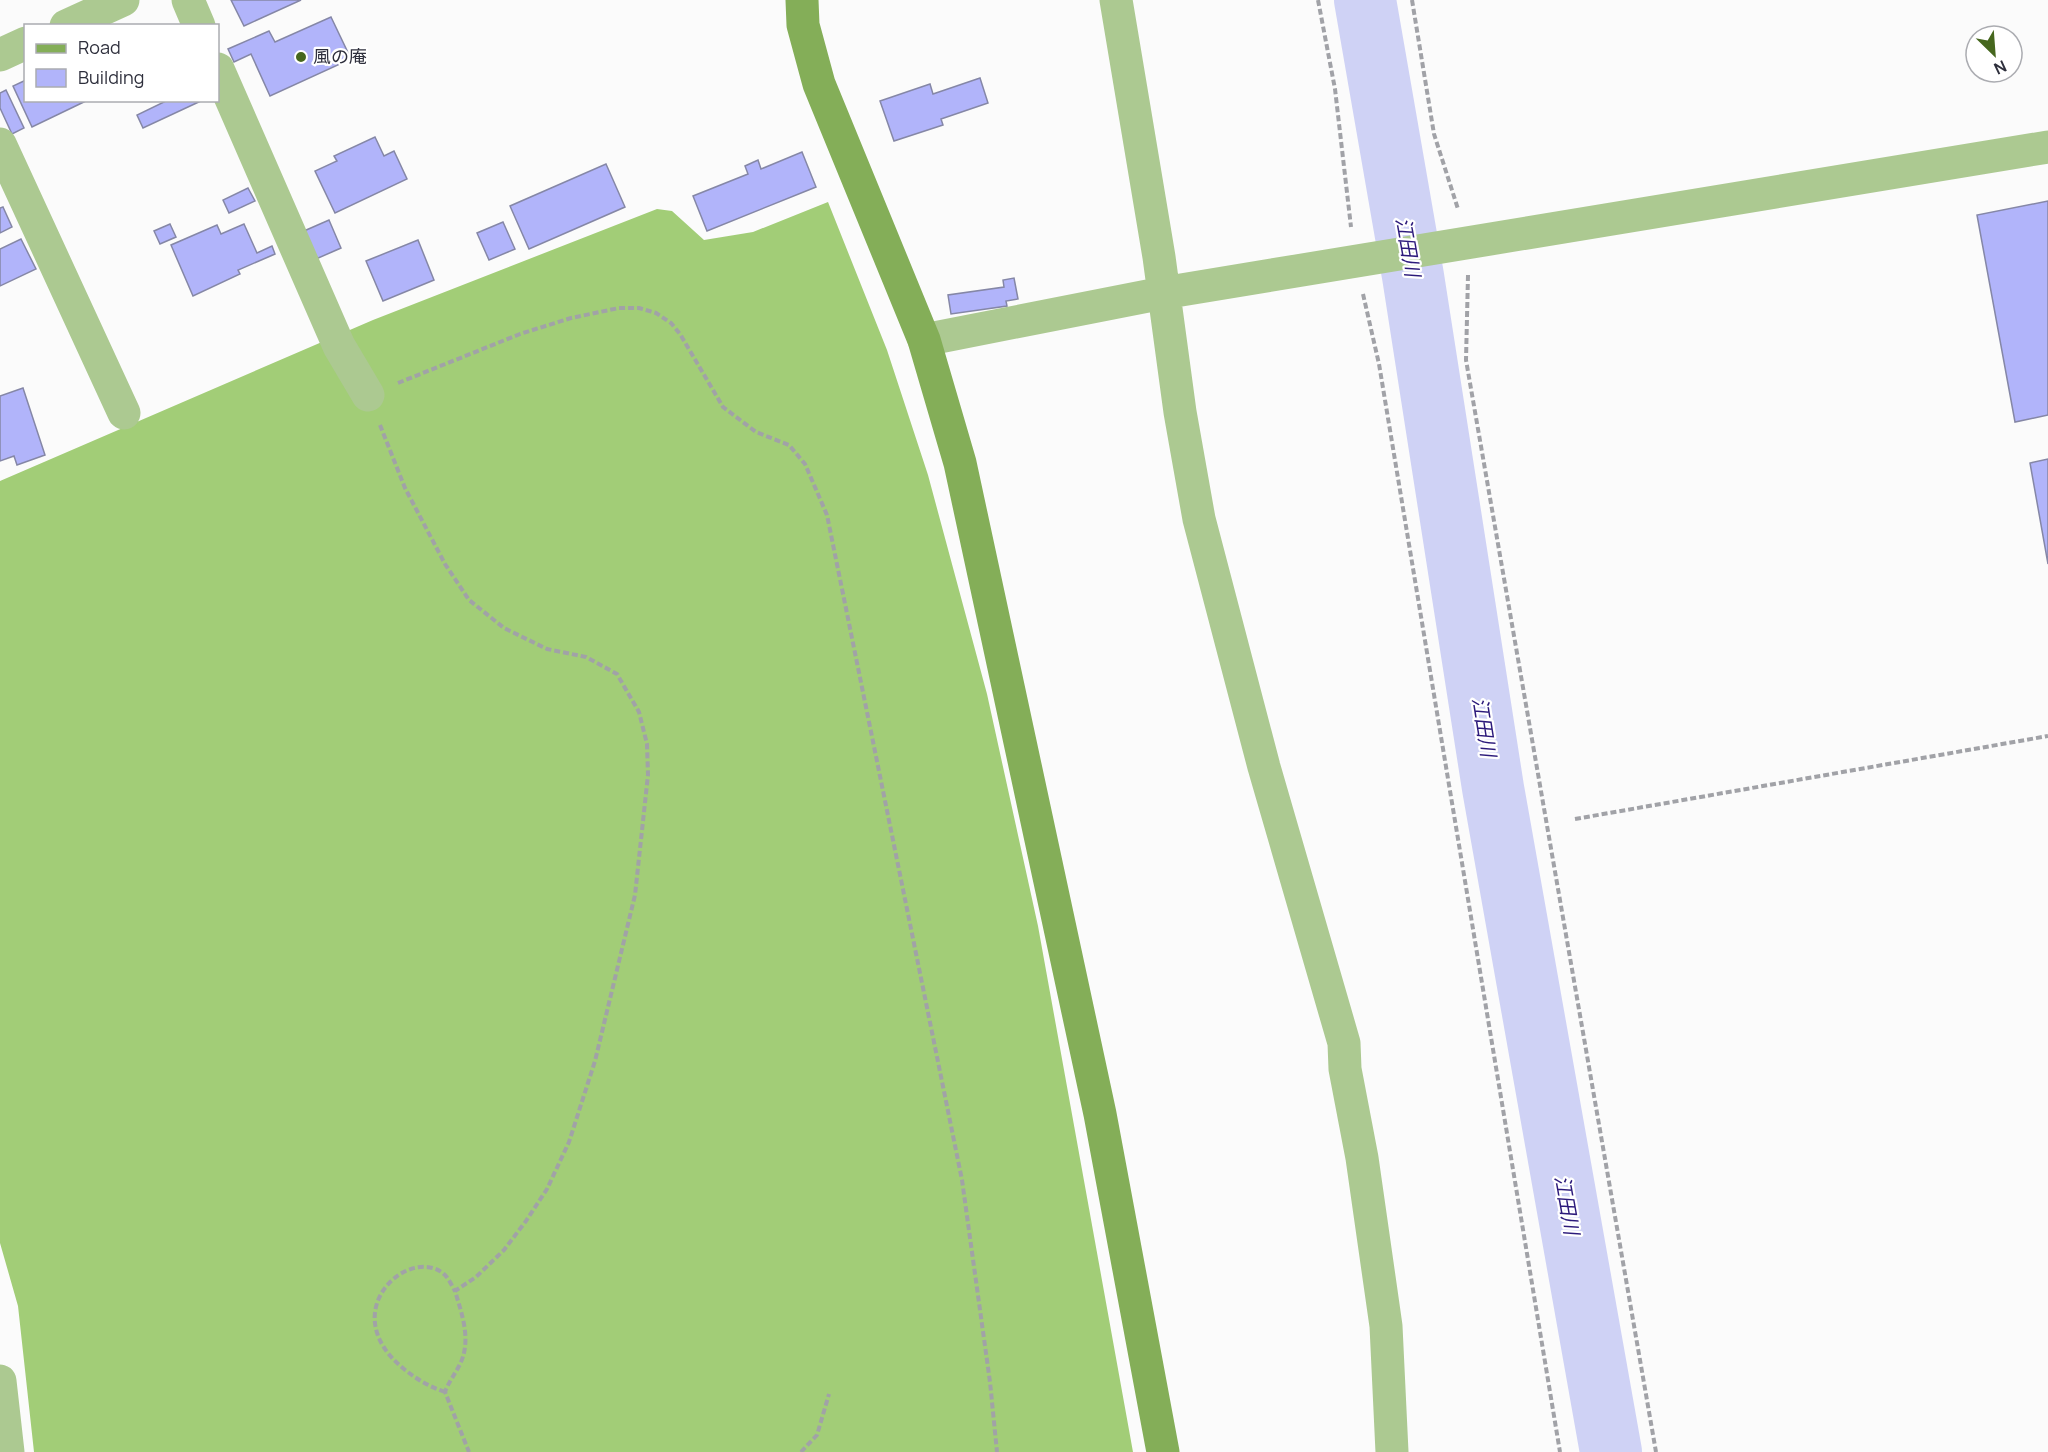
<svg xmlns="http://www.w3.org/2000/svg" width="2048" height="1452" font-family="Manrope,'Noto Sans JP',sans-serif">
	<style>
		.forest { fill: #a2cd77 }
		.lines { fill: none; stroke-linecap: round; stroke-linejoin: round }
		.river { stroke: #cfd2f5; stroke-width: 62 }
		.building { fill: #b1b4fa; stroke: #8587a6; stroke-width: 1.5 }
		.path { stroke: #a1a2a7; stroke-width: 4; stroke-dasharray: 6 3; stroke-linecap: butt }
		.street { stroke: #acc991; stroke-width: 33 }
		.secondary { stroke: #84ae58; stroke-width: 33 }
		.poi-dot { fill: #46671e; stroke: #fff; stroke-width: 2 }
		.labels { text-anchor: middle; stroke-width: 4.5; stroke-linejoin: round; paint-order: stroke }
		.poi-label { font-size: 18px; fill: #2e2f3c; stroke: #fff; text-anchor: start }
		.water-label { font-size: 20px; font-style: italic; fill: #2c1a7b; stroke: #fff }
	</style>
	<rect width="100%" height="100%" fill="#fbfbfb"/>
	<!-- forest -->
	<path class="forest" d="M828 202 887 350 928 475 987 694 1038 926 1133 1452H34L18 1306 0 1243V481L373 320 657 209 672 211 704 240 753 232Z"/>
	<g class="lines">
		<!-- river -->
		<path class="river" d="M1365 0 1413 276 1493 788 1611 1452"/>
	</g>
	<!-- building -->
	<path class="building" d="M231 0H301L244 26Z
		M331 17 351 59 270 96 251 54 234 62 228 49 269 31 275 42Z
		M980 78 988 103 941 119 943 125 894 141 880 101 930 84 933 94Z
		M26 80V100H88L32 127 13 86Z
		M6 90 24 128 12 134 0 108V93Z
		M168 100H203L143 128 137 115Z
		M375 137 384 156 394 151 407 179 335 213 315 171 337 161 334 156Z
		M802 152 816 187 707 231 693 196 748 174 745 166 758 160 761 169Z
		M606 164 625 207 529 249 510 206Z
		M248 188 255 201 229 213 223 200Z
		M2048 201V415L2015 422 1977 215Z
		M3 207 12 227 0 233V208Z
		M329 220 341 248 316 259 304 231Z
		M503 222 515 249 489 260 477 233Z
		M170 224 176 237 160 244 154 231Z
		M244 224 257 253 272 246 275 254 238 270 240 274 193 296 171 245 217 225 221 234Z
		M21 239 36 269 0 286V249Z
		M418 240 434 280 383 301 366 261Z
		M1014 278 1018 299 1006 301 1007 306 951 314 948 295 1004 287 1003 280Z
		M23 388 45 455 17 465 14 456 0 461V396Z
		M2048 459V564L2030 463Z"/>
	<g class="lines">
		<!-- path -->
		<path class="path" d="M1318 0 1335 89 1351 227
			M1412 0 1434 134 1458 209
			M1468 275 1466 360 1656 1452
			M1363 294 1379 364 1560 1452
			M398 383 520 334 571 318 619 308H639L656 313 671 323 680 334 723 407 756 432 789 445 805 464 827 515 962 1180 990 1382 997 1452
			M380 425 405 488 445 564 469 600 504 628 547 649 586 657 617 674 639 712 647 744 648 775 635 895 595 1061 569 1142 547 1189 526 1221 504 1250 476 1277 455 1291C462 1314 471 1339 461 1362 456 1373 449 1381 445 1392L469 1452
			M1575 819 2048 736
			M445 1392C430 1387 416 1379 404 1369 332 1311 411 1243 445 1275 449 1279 452 1286 455 1291
			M801 1452 817 1435 829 1394"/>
		<!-- street -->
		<path class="street" d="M188 0 199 26
			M1116 0 1159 257 1180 412 1199 519 1264 767 1344 1043 1345 1069 1362 1158 1386 1326 1392 1452
			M66 26 123 0
			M0 55 26 43
			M218 69 339 346 368 395
			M0 144 124 413
			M924 340 1163 293 2048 147
			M0 1381 8 1452"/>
		<!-- secondary -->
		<path class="secondary" d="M802 0 803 25 819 84 924 340 960 463 1100 1114 1163 1452"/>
	</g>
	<!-- markers -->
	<circle class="poi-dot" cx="301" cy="57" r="6"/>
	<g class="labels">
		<!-- poi labels -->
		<g class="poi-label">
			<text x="313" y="63">風の庵</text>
		</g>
		<!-- water labels -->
		<g class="water-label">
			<text transform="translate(1408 247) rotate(80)" y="7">江田川</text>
			<text transform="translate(1484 727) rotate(81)" y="7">江田川</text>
			<text transform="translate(1567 1205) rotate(80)" y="7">江田川</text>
		</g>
	</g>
	<!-- legend -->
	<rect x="24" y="24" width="195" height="78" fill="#ffffff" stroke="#abacb1" stroke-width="1.5"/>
	<rect x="36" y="44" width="30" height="9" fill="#84ae58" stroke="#abacb1" stroke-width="1.5"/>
	<text x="78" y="54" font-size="18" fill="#2e2f3c">Road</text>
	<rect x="36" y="69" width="30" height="18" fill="#b1b4fa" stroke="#abacb1" stroke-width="1.5"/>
	<text x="78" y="84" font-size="18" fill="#2e2f3c">Building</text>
	<!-- north arrow -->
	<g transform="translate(1994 54) rotate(155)"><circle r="28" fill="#ffffff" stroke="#abacb1" stroke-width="1.5"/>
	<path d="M0-4.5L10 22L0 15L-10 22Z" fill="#46671e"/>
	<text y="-9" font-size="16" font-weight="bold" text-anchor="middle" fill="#2e2f3c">N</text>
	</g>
</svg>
